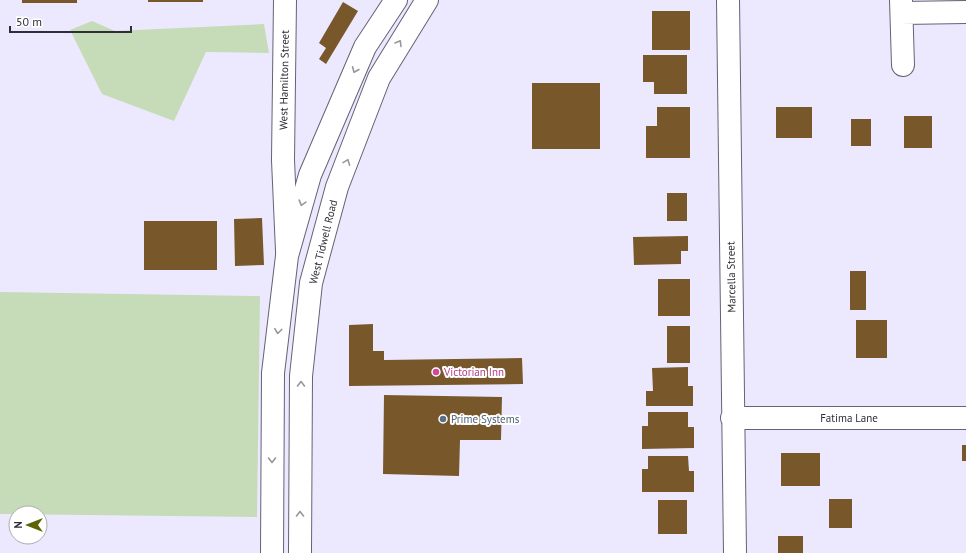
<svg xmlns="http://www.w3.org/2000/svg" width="966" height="553" font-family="'PT Sans',sans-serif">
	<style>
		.green { fill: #c6dcb9 }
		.building { fill: #78572b }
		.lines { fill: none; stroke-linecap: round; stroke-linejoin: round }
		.minor-casing { stroke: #656275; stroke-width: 24 }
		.major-casing { stroke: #656275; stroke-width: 24 }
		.minor { stroke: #fff; stroke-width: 22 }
		.major { stroke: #fff; stroke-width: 22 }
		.oneway { stroke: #97969a }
		.hotel-dot { fill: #d1479c; stroke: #fff; stroke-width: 1.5 }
		.service-dot { fill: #5c6f8a; stroke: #fff; stroke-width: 1.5 }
		.labels { text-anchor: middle; stroke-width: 4; stroke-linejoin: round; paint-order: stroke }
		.street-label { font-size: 11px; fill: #2f2d36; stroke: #fff }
		.hotel-label { font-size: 11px; fill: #b23c85; stroke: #fff; text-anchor: start }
		.service-label { font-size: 11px; fill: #4e5e75; stroke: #fff; text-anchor: start }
	</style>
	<rect width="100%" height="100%" fill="#ece9ff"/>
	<!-- green -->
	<path class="green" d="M92 21 115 31 264 24 269 53 206 52 174 121 102 94 70 30Z
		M0 292 260 296 257 517 0 514Z"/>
	<!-- building -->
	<path class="building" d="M22 0H77V3H22Z
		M148 0H203V2H148Z
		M343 2 358 11 326 64 319 59 326 48 319 43Z
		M652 11H690V50H652Z
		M643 55H687V94H654V82H643Z
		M532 83H600V149H532Z
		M657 107H690V158H646V126H657Z
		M776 107H812V138H776Z
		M904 116H932V148H904Z
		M851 119H871V146H851Z
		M667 193H687V221H667Z
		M262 218 264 265 235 266 234 219Z
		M144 221H217V270H144Z
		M688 236V251H681V264L634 265 633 237Z
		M850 271H866V310H850Z
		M658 279H690V316H658Z
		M856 320H887V358H856Z
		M373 324V351H384V360L522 358 523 384 349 386V325Z
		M667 326H690V363H667Z
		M688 367V386H693V406H646V391H653L652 368Z
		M384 395 502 397 501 440H460L459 476 383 474Z
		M648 412H688V427H694V448L642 449V426H648Z
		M962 445H966V461H962Z
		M781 453H820V486H781Z
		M648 456H688L689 471H694V492H642V469H648Z
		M829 499H852V528H829Z
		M658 500H687V534H658Z
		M778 536H803V553H778Z"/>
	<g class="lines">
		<!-- minor casing -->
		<g class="minor-casing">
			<path id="minor" d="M285 0 283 160 287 251
				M728 0 735 553
				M901 0 903 65
				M902 13 966 12
				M732 418H966"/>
		</g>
		<!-- major casing -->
		<g class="major-casing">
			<path id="major" d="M272 553 273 373 287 256 310 175 365 47 396 0
				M300 553 301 376 311 283 337 187 379 78 427 0"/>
		</g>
		<!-- minor -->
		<use href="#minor" class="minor"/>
		<!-- major -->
		<use href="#major" class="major"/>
	</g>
	<!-- one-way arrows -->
	<defs><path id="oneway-chevron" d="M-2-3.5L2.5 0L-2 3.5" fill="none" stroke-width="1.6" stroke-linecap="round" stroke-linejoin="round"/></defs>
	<g class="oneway">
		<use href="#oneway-chevron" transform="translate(399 43) rotate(-59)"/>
		<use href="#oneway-chevron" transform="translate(355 70) rotate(113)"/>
		<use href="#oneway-chevron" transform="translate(347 162) rotate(-69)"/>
		<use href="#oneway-chevron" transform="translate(302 203) rotate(106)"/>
		<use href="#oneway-chevron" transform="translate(278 331) rotate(97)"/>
		<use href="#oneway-chevron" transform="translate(301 384) rotate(-90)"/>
		<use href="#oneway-chevron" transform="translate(272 460) rotate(90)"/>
		<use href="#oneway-chevron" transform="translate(300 514) rotate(-90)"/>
	</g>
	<!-- markers -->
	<circle class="hotel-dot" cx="436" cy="372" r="4"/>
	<circle class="service-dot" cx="443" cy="419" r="4"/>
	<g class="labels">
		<!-- street labels -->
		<g class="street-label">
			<text transform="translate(284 80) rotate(-89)" y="4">West Hamilton Street</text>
			<text transform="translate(323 242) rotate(-76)" y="4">West Tidwell Road</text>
			<text transform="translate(731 277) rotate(-91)" y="4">Marcella Street</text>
			<text x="849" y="422">Fatima Lane</text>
		</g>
		<!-- hotel labels -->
		<g class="hotel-label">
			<text x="444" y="376">Victorian Inn</text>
		</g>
		<!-- service labels -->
		<g class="service-label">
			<text x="451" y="423">Prime Systems</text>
		</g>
	</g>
	<!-- north arrow -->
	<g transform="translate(28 525) rotate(270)"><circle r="19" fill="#ffffff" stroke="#acabaf"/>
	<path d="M0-3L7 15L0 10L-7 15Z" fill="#5c6300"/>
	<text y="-6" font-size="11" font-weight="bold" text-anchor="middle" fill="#2f2d36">N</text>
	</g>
	<!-- scale -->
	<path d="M10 26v6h121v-6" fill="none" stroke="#2f2d36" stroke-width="2"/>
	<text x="16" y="26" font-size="12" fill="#2f2d36" stroke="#ffffff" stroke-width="3" paint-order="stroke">50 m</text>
</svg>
